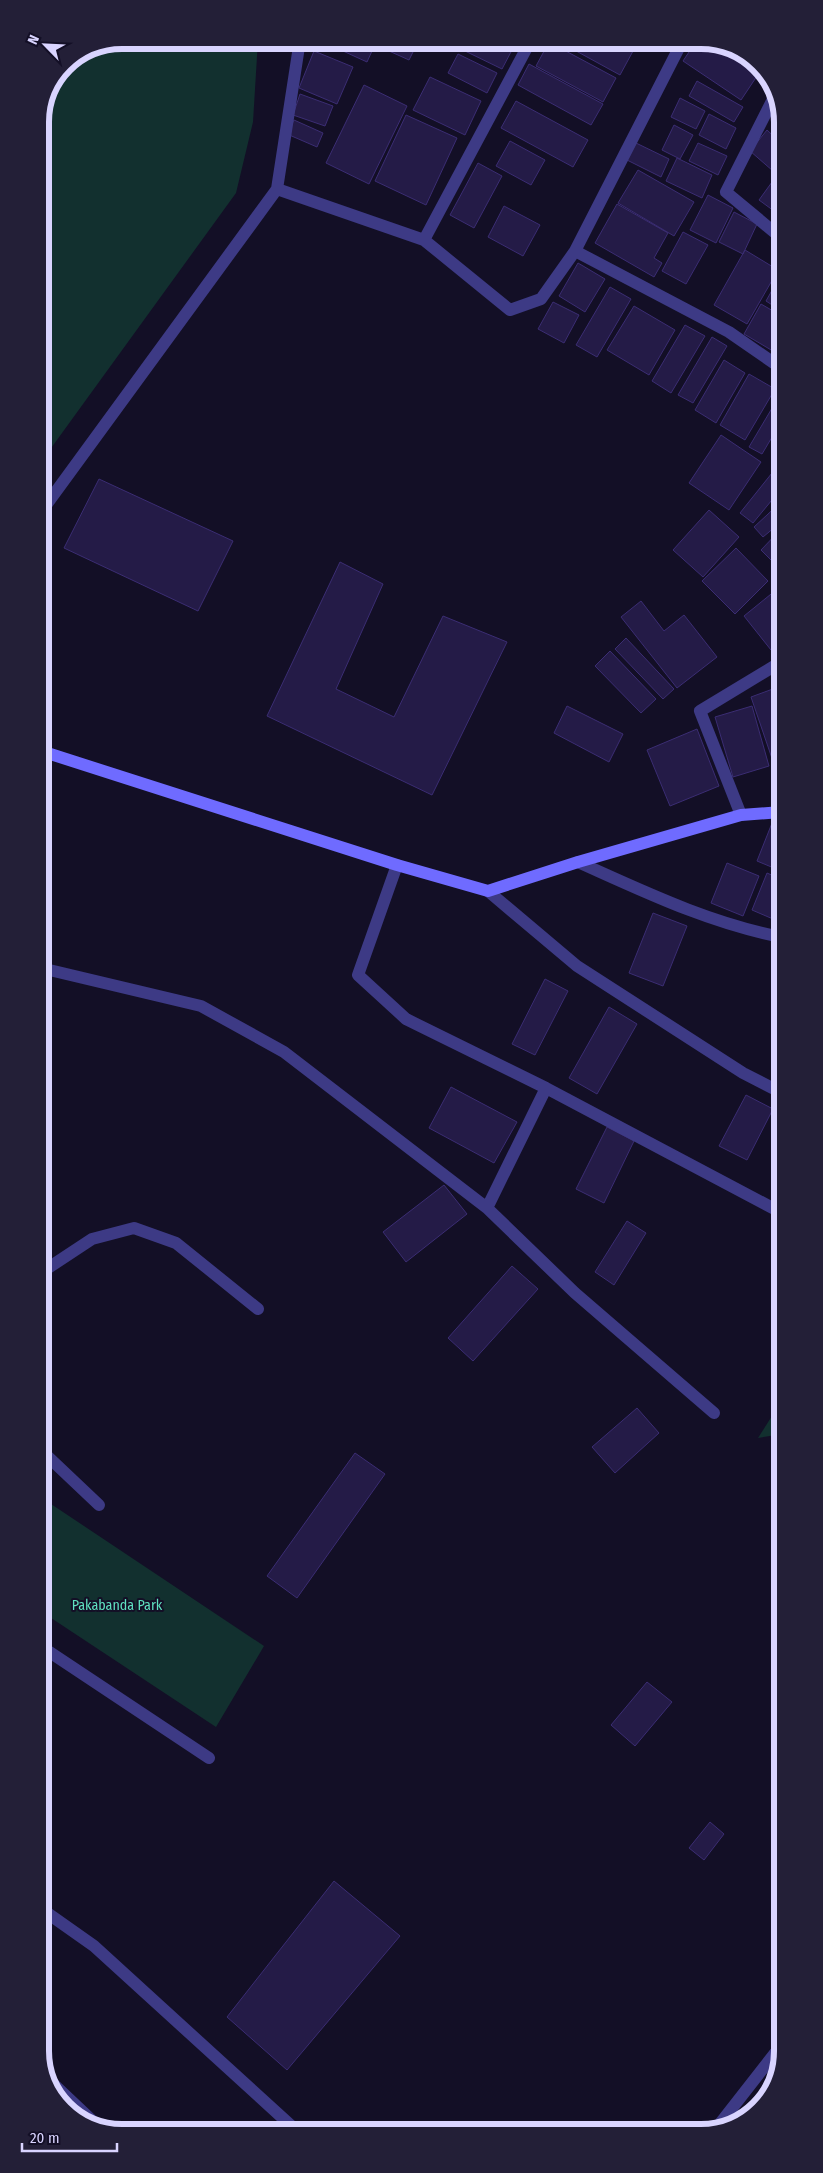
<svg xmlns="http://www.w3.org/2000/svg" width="823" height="2173" font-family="'Fira Sans Condensed',sans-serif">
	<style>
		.green { fill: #12302f }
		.building { fill: #241b47; stroke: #3b2d73 }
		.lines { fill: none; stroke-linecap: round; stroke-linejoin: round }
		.street { stroke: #3d3a85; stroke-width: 12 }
		.secondary { stroke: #6f6bff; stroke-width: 12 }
		.labels { text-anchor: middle; stroke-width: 4; stroke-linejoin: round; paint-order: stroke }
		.park-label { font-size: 14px; fill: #5fe0c0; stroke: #130f26 }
		.rim { fill: none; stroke: #d9d4ff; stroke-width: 6 }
	</style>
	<rect width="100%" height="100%" fill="#130f26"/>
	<!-- green -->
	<path class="green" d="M121 40H258L253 122 236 193 41 462 40 116 64 64Z
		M782 1400V1434L758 1438Z
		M42 1498 264 1646 216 1727 42 1612Z"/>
	<!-- building -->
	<path class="building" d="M319 40H377L367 62Z
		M395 40H419L409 60 389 51Z
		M471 40H492L512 50 502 69 465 51Z
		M556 40H639L620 75Z
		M697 40H707L756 62 761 70 741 100 683 61Z
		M549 42 616 78 603 102 536 66Z
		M314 51 353 67 337 104 299 88Z
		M458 54 497 73 487 93 448 73Z
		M529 64 603 104 591 125 518 85Z
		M430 77 481 101 465 135 413 110Z
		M697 81 743 107 734 122 689 96Z
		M364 85 407 106 369 184 326 163Z
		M300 94 333 106 325 126 293 115Z
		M680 98 705 111 696 129 671 117Z
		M516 101 588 140 573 167 501 128Z
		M709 114 736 128 726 149 699 135Z
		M406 115 457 138 426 205 375 181Z
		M294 120 323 133 317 147 287 134Z
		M674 125 693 135 680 159 662 150Z
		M767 130 780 142V163L773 171 750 151Z
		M510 141 545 160 531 185 496 166Z
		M636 143 669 159 661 177 627 160Z
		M698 143 727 156 718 175 689 161Z
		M677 158 712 175 702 198 666 181Z
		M478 163 502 176 474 228 450 215Z
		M638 170 694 202 674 236 618 203Z
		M780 171V203L774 211 759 200Z
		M708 195 733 208 716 243 690 230Z
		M617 204 668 233 654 258 662 263 654 277 595 243Z
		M504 206 540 225 523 256 488 237Z
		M780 210V226L773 220Z
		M734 212 757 224 743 254 719 242Z
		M683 232 708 245 686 284 662 271Z
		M745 250 778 270 747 324 714 305Z
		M578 263 605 279 585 312 559 296Z
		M780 276V310L766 301Z
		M610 287 631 299 597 357 576 345Z
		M553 302 579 315 564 343 538 329Z
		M761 304 780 315 781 350 778 354 744 334Z
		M634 306 675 330 649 375 607 350Z
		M685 325 705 336 671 393 652 381Z
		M712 337 727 346 693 403 678 395Z
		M724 360 745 373 716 423 695 410Z
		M749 374 775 389 745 440 720 425Z
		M781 393V422L762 454 749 447Z
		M721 435 761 462 729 510 689 483Z
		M772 473 781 480V489L753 523 740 513Z
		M99 479 233 541 198 611 64 548Z
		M781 502V522L763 537 754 527Z
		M709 510 739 537 703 577 673 550Z
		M781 529V560L776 565 761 550Z
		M736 548 768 581 735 614 702 581Z
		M340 562 383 584 336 689 394 717 443 616 507 642 432 795 267 716Z
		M776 590 781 597V642L771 650 744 616Z
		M641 601 664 631 684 615 717 657 677 688 621 617Z
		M626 638 674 689 663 699 615 649Z
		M610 651 656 699 641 713 595 666Z
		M781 686V772L777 773 751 697Z
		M567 706 623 734 609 762 554 733Z
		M752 706 769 766 733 777 715 717Z
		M697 729 719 786 670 806 647 750Z
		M774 818 781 821V871L757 861Z
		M727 863 759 876 743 916 711 903Z
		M767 873 781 879 780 922 752 910Z
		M653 913 687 926 663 986 629 973Z
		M545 979 568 991 535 1055 512 1044Z
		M609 1007 637 1024 597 1094 569 1078Z
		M451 1087 517 1122 494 1163 429 1128Z
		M746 1095 773 1109 747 1160 719 1146Z
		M607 1127 634 1141 604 1203 576 1189Z
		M444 1185 467 1214 406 1262 383 1232Z
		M627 1221 646 1233 614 1285 595 1272Z
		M512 1266 538 1289 473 1361 448 1338Z
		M637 1408 659 1433 615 1473 592 1447Z
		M355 1453 385 1474 297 1598 267 1576Z
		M647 1682 672 1702 635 1746 611 1725Z
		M42 1714 51 1718 42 1732Z
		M710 1822 724 1834 704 1860 689 1848Z
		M334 1881 400 1936 287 2070 227 2017Z"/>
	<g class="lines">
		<!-- street -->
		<path class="street" d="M776 93 726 192 780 237
			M277 189 424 240 510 310 541 299 575 251 729 332 781 368
			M424 240 531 40
			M575 251 683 40
			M41 512 277 189 300 40
			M741 815 700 711 781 662
			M578 862C645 892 709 923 781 937
			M397 865 358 975 406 1019 546 1088 782 1213
			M488 891 577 966 743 1073 782 1093
			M41 968 201 1006 284 1052 487 1208 575 1293 714 1413
			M487 1208 546 1088
			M42 1272 92 1239 134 1228 176 1243 258 1309
			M42 1451 99 1505
			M42 1647 209 1758
			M43 1910 94 1946 298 2132
			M44 2075 99 2127
			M715 2130 783 2043"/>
		<!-- secondary -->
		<path class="secondary" d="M41 751 397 865 488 891 578 862 741 815 781 812"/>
	</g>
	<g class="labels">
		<!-- park labels -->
		<g class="park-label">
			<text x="117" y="1610">Pakabanda Park</text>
		</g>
	</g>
	<!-- crop -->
	<path d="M0 0H823V2173H0ZM122 49H701A73 73 0 0 1 774 122V2051A73 73 0 0 1 701 2124H122A73 73 0 0 1 49 2051V122A73 73 0 0 1 122 49Z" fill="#231f37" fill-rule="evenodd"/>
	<path class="rim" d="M122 49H701A73 73 0 0 1 774 122V2051A73 73 0 0 1 701 2124H122A73 73 0 0 1 49 2051V122A73 73 0 0 1 122 49Z"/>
	<!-- north arrow -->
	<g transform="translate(45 45) rotate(294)" stroke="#130f26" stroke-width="4" paint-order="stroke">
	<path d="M0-4L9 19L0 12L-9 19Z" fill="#d9d4ff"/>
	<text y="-8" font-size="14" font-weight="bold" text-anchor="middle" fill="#d9d4ff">N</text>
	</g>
	<!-- scale -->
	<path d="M22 2143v8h95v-8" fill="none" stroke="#d9d4ff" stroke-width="2.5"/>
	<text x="30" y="2143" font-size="15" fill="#d9d4ff" stroke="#130f26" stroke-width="4" paint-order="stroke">20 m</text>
</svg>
